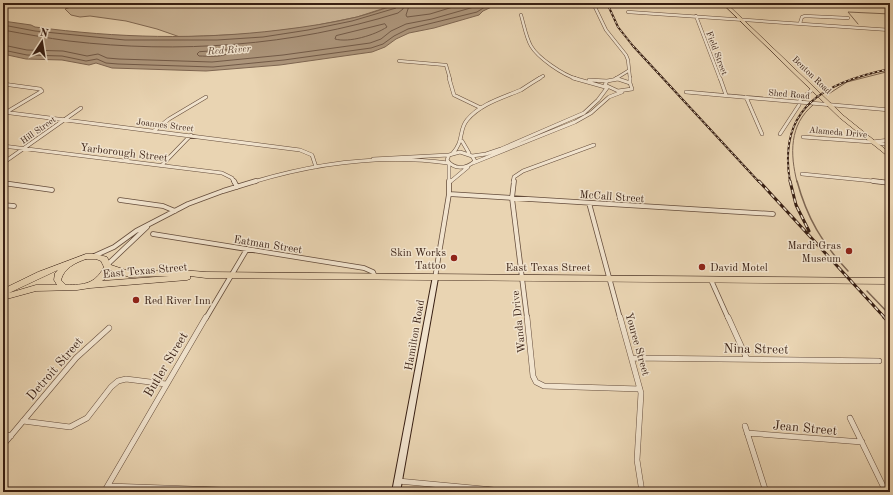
<svg xmlns="http://www.w3.org/2000/svg" width="893" height="495" font-family="'Old Standard TT',serif">
	<style>
		.green { fill: #cbb597; stroke: #826a55 }
		.water { fill: #ad967c; stroke: #7e6652 }
		.lines { fill: none; stroke-linecap: round; stroke-linejoin: round }
		.shore { stroke: #725a48; stroke-width: 1 }
		.stream-far1 { stroke: #7e6652; stroke-width: 1 }
		.stream { stroke: #7e6652; stroke-width: 1.5 }
		.street-far3-casing { stroke: #644c3b; stroke-width: 3.5 }
		.street-far2-casing { stroke: #644c3b; stroke-width: 4 }
		.street-far1-casing { stroke: #644c3b; stroke-width: 5.5 }
		.street-casing { stroke: #644c3b; stroke-width: 6 }
		.secondary-casing { stroke: #381f13; stroke-width: 2 }
		.primary-casing { stroke: #381f13; stroke-width: 1 }
		.street-far3 { stroke: #f1e3cd; stroke-width: 2.5 }
		.street-far2 { stroke: #f1e3cd; stroke-width: 3 }
		.street-far1 { stroke: #f1e3cd; stroke-width: 4 }
		.street { stroke: #f1e3cd; stroke-width: 5 }
		.secondary { fill: #f1e3cd; fill-rule: evenodd }
		.primary { fill: #e9d4b2; fill-rule: evenodd }
		.rail-far2-casing { stroke: #381f13; stroke-width: 2 }
		.rail-far1-casing { stroke: #381f13; stroke-width: 3 }
		.rail-casing { stroke: #381f13; stroke-width: 3.5 }
		.rail-far2 { stroke: #f1e3cd; stroke-width: 1; stroke-dasharray: 2.5; stroke-linecap: butt }
		.rail-far1 { stroke: #f1e3cd; stroke-width: 1.5; stroke-dasharray: 4.5; stroke-linecap: butt }
		.rail { stroke: #f1e3cd; stroke-width: 2; stroke-dasharray: 6; stroke-linecap: butt }
		.poi-dot { fill: #8f2418; stroke: #f1e3cd; stroke-width: 1.5 }
		.labels { text-anchor: middle; stroke-width: 3; stroke-linejoin: round; paint-order: stroke }
		.far-street-label { font-size: 9px; fill: #381f13; stroke: #f1e3cd }
		.far-water-label { font-size: 10px; font-style: italic; fill: #614938; stroke: #f1e3cd }
		.street-label { font-size: 11px; fill: #381f13; stroke: #f1e3cd }
		.poi-label { font-size: 11px; fill: #381f13; stroke: #f1e3cd; text-anchor: end }
		.near-street-label { font-size: 13px; fill: #381f13; stroke: #f1e3cd }
	</style>
	<rect width="100%" height="100%" fill="#e9d4b2"/>
	<filter id="stains"><feTurbulence type="fractalNoise" baseFrequency=".005" numOctaves="4"/><feColorMatrix values="0 0 0 0 .2 0 0 0 0 .09 0 0 0 0 .02 0 0 0 .5 -.17"/></filter>
	<radialGradient id="worn" r=".72"><stop offset=".6" stop-color="#630" stop-opacity="0"/><stop offset="1" stop-color="#630" stop-opacity=".3"/></radialGradient>
	<!-- green -->
	<path class="green" d="M82 3H400L357 17 308 27 251 34 180 37 157 29 126 21 90 16 80 17 71 15 65 9Z"/>
	<!-- water -->
	<path class="water" d="M400 3H500L483 11 479 15 434 28 409 33 396 39 385 47 372 52 280 65 206 71 112 68 96 63 89 65 62 60 26 59 3 54V21L31 25 35 27C117 38 198 40 280 30 305 27 332 23 357 17 372 13 386 8 400 3Z"/>
	<g class="lines">
		<!-- shore -->
		<path class="shore" d="M410 3 406 15 407 17 430 14 466 3
			M385 24 387 27C375 35 349 43 335 39L336 36Z
			M3 25 35 31 125 40H217L263 37 308 30 352 21 396 8 399 3
			M3 30C25 34 47 38 69 41 179 54 292 46 398 13L403 9 404 3
			M3 45 27 50 63 51 87 56 98 54 107 58 119 59 212 62 283 55 370 43 381 39 391 31 406 24 432 19 474 7 479 3
			M3 50 27 55 62 56 86 61 97 59 106 63 118 64 213 67 284 60 371 48 383 44 394 36 408 29 477 12 491 3
			M228 50 230 52C223 58 208 56 199 56L197 54 199 52Z"/>
		<!-- stream-far1 -->
		<path class="stream-far1" d="M858 24 848 12 890 14
			M827 95 847 82 890 71
			M797 182C790 154 789 125 813 105"/>
		<!-- stream -->
		<path class="stream" d="M797 181C807 218 822 243 848 271
			M867 291 890 315"/>
		<!-- street-far3 casing -->
		<g class="street-far3-casing">
			<path id="street-far3" d="M593 3 606 30 626 55 628 60 630 79
				M846 3 890 6
				M628 12 890 30
				M521 15C524 25 526 37 531 46 538 58 563 75 577 79
				M696 16 720 79
				M800 23 802 17 805 16 848 18
				M399 61 446 65 450 79
				M3 77 5 76
				M538 79 543 76
				M615 79 628 71"/>
		</g>
		<!-- street-far2 casing -->
		<g class="street-far2-casing">
			<path id="street-far2" d="M449 78 454 95 481 108
				M573 78 605 87
				M630 78V83
				M720 78 726 95
				M615 79 617 78
				M618 79 630 83 632 89 618 91 605 85 607 81Z
				M589 80 607 81
				M3 84 40 89 42 91
				M686 92 890 110
				M746 97 762 134
				M3 112 300 150 312 155 316 167
				M5 113 42 91
				M155 130 169 119 206 97
				M780 134 799 105 800 100 813 89
				M803 137 872 142 890 145
				M462 141 469 153
				M872 142 890 140
				M3 146 222 173 232 178 234 182
				M460 152 472 156 475 161C466 169 454 170 447 160L449 155Z
				M452 154C465 140 458 131 467 120 480 104 502 98 521 90 527 86 533 82 540 78
				M472 156 486 154 501 149 584 113 598 100 607 88
				M373 159 449 155
				M3 163 81 108
				M473 163 575 122 591 113 609 97 622 92
				M161 166 191 135
				M802 174 883 182
				M253 182C316 163 382 154 448 163
				M449 182V164
				M450 182 468 167
				M513 182 514 177 523 171 594 145"/>
		</g>
		<!-- street-far1 casing -->
		<g class="street-far1-casing">
			<path id="street-far1" d="M234 181 237 187
				M514 181 512 198 527 318
				M873 181 890 183
				M3 183 52 190
				M449 194 773 214
				M120 200 163 206 175 211
				M589 203 620 318
				M3 205 14 206
				M153 234 364 268 373 272 375 277
				M94 256 114 247 136 231 188 204 223 191 256 181
				M108 264 147 227
				M435 278 449 194V181
				M711 280 728 318
				M206 318 247 249"/>
		</g>
		<!-- street casing -->
		<g class="street-casing">
			<path id="street" d="M527 317 533 376 536 382 544 386 640 389
				M620 317 641 393 637 460 642 492
				M728 317 747 359
				M632 358 879 361
				M850 418 886 492
				M23 421 70 427 87 418 111 387 118 381 126 379 166 384
				M745 426 766 492
				M747 433 862 442
				M3 434 11 436
				M3 445 76 358 109 328
				M398 481 515 492
				M108 486 276 492
				M104 492 206 317"/>
		</g>
		<!-- secondary casing -->
		<g class="secondary-casing">
			<path id="secondary" d="M433 276H437L438 278 400 492H392Z"/>
		</g>
		<!-- primary casing -->
		<g class="primary-casing">
			<path id="primary" d="M722 3H726L844 116 890 153V158L840 118Z
				M86 254H96L107 257 111 265 129 271 181 270 206 272 890 278V284L206 278 190 276V279L187 280 90 288 77 290 36 291 3 300V289L38 272ZM86 259H96L101 261 104 267C95 284 84 285 66 285L61 280C64 268 75 263 86 259ZM58 270 55 273 54 280 57 285H36L9 293ZM110 270 129 277 169 276 102 281 106 278Z"/>
		</g>
		<!-- street-far3 -->
		<use href="#street-far3" class="street-far3"/>
		<!-- street-far2 -->
		<use href="#street-far2" class="street-far2"/>
		<!-- street-far1 -->
		<use href="#street-far1" class="street-far1"/>
		<!-- street -->
		<use href="#street" class="street"/>
		<!-- secondary -->
		<use href="#secondary" class="secondary"/>
		<!-- primary -->
		<use href="#primary" class="primary"/>
		<!-- rail-far2 casing -->
		<g class="rail-far2-casing">
			<path id="rail-far2" d="M607 3 618 27 633 46 759 182
				M790 182C777 107 825 82 890 69"/>
		</g>
		<!-- rail-far1 casing -->
		<g class="rail-far1-casing">
			<path id="rail-far1" d="M759 181 885 318
				M790 181 796 205 809 231"/>
		</g>
		<!-- rail casing -->
		<g class="rail-casing">
			<path id="rail" d="M884 317 890 323"/>
		</g>
		<!-- rail-far2 -->
		<use href="#rail-far2" class="rail-far2"/>
		<!-- rail-far1 -->
		<use href="#rail-far1" class="rail-far1"/>
		<!-- rail -->
		<use href="#rail" class="rail"/>
	</g>
	<!-- markers -->
	<g class="poi-dot">
		<circle cx="849" cy="251" r="4"/>
		<circle cx="454" cy="258" r="4"/>
		<circle cx="702" cy="267" r="4"/>
		<circle cx="136" cy="300" r="4"/>
	</g>
	<g class="labels">
		<!-- far-street labels -->
		<g class="far-street-label">
			<text transform="translate(717 53) rotate(69)" y="3">Field Street</text>
			<text transform="translate(812 75) rotate(44)" y="3">Benton Road</text>
			<text transform="translate(789 94) rotate(5)" y="3">Shed Road</text>
			<text transform="translate(165 125) rotate(7)" y="3">Joannes Street</text>
			<text transform="translate(38 130) rotate(-35)" y="3">Hill Street</text>
			<text transform="translate(838 132) rotate(5)" y="3">Alameda Drive</text>
		</g>
		<!-- far-water labels -->
		<g class="far-water-label">
			<text transform="translate(229 49) rotate(-4)" y="4">Red River</text>
		</g>
		<!-- street labels -->
		<g class="street-label">
			<text transform="translate(124 152) rotate(7)" y="4">Yarborough Street</text>
			<text transform="translate(612 196) rotate(4)" y="4">McCall Street</text>
			<text transform="translate(268 244) rotate(9)" y="4">Eatman Street</text>
			<text x="548" y="271">East Texas Street</text>
			<text transform="translate(145 270) rotate(-5)" y="4">East Texas Street</text>
			<text transform="translate(518 322) rotate(-96)" y="4">Wanda Drive</text>
			<text transform="translate(414 335) rotate(-80)" y="4">Hamilton Road</text>
			<text transform="translate(638 344) rotate(74)" y="4">Youree Street</text>
		</g>
		<!-- poi labels -->
		<g class="poi-label">
			<text x="841" y="249">Mardi Gras<tspan x="841" dy="13">Museum</tspan></text>
			<text x="446" y="256">Skin Works<tspan x="446" dy="13">Tattoo</tspan></text>
			<text x="710" y="271" text-anchor="start">David Motel</text>
			<text x="144" y="304" text-anchor="start">Red River Inn</text>
		</g>
		<!-- near-street labels -->
		<g class="near-street-label">
			<text transform="translate(756 348) rotate(1)" y="5">Nina Street</text>
			<text transform="translate(165 364) rotate(-59)" y="5">Butler Street</text>
			<text transform="translate(54 368) rotate(-49)" y="5">Detroit Street</text>
			<text transform="translate(805 427) rotate(5)" y="5">Jean Street</text>
		</g>
	</g>
	<!-- margin -->
	<rect width="893" height="495" fill="none" stroke="#e9d4b2" stroke-width="16"/>
	<rect x="4" y="4" width="885" height="487" fill="none" stroke="#381f13" stroke-width="2"/>
	<rect x="8" y="8" width="877" height="479" fill="none" stroke="#381f13"/>
	<!-- north arrow -->
	<g transform="translate(42 42) rotate(12)" stroke="#f1e3cd" stroke-width="3" paint-order="stroke">
	<path d="M0-3L7 15L0 10L-7 15Z" fill="#381f13"/>
	<text y="-6" font-size="11" font-weight="bold" text-anchor="middle" fill="#381f13">N</text>
	</g>
	<rect width="100%" height="100%" filter="url(#stains)"/>
	<rect width="100%" height="100%" fill="url(#worn)"/>
</svg>
